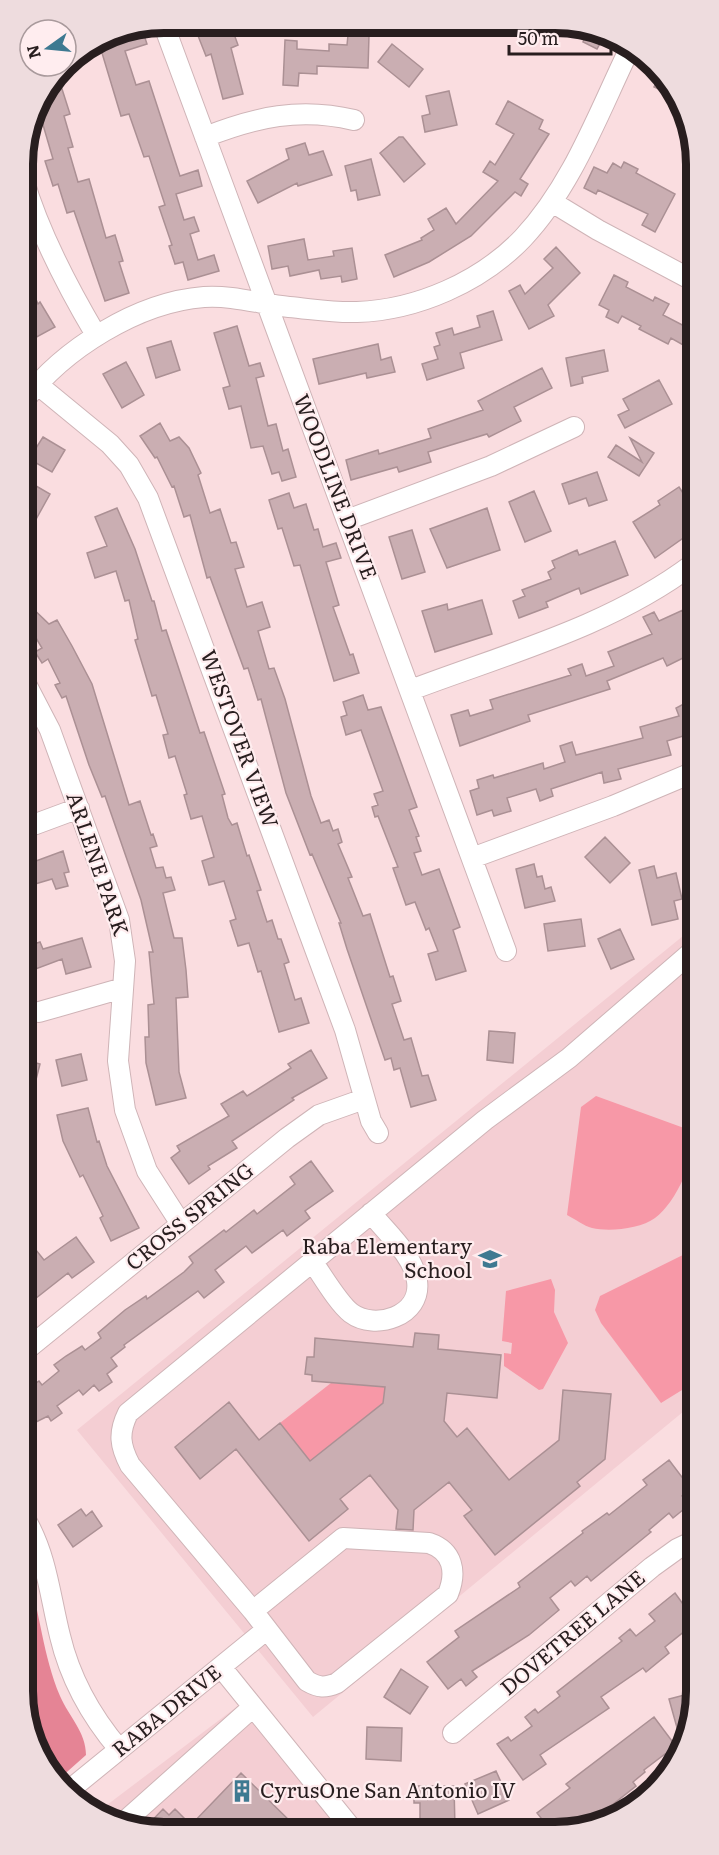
<svg xmlns="http://www.w3.org/2000/svg" width="719" height="1855" font-family="Literata,serif">
	<style>
		.built { fill: #f4ced3 }
		.green { fill: #f798a7 }
		.forest { fill: #e58495 }
		.building { fill: #caaeb2; stroke: #ab9094; stroke-width: 1.5 }
		.lines { fill: none; stroke-linecap: round; stroke-linejoin: round }
		.minor-casing { stroke: #cfb4b7; stroke-width: 22 }
		.minor { stroke: #fff; stroke-width: 20 }
		.labels { text-anchor: middle; stroke-width: 4.5; stroke-linejoin: round; paint-order: stroke }
		.street-label { font-size: 21px; fill: #281e1f; stroke: #ffedef }
		.poi-label { font-size: 21px; fill: #281e1f; stroke: #ffedef; text-anchor: end }
		.rim { fill: none; stroke: #281e1f; stroke-width: 8 }
	</style>
	<rect width="100%" height="100%" fill="#fadde0"/>
	<!-- built -->
	<path class="built" d="M694 927V1087L685 1096 695 1108V1402L313 1717 77 1430Z
		M255 1693 365 1829 136 1830 99 1811Z"/>
	<!-- green -->
	<path class="green" d="M596 1096 695 1132C695 1158 677 1202 655 1218 640 1229 609 1232 592 1228 584 1226 575 1219 567 1215L581 1107Z
		M695 1249V1382L661 1403 601 1323 595 1310 600 1296Z
		M551 1279 555 1290 554 1312 568 1343 543 1389 539 1390 504 1366V1353L511 1354 512 1343 502 1341 506 1291Z
		M331 1383 385 1387 383 1403 310 1461 280 1423Z"/>
	<!-- forest -->
	<path class="forest" d="M27 1570C40 1612 43 1656 60 1696 69 1717 86 1732 86 1755L59 1779 27 1728Z"/>
	<!-- building -->
	<path class="building" d="M193 23H230L238 45 231 48 243 94 223 99 211 54 206 56Z
		M142 29 147 44 125 51 136 85 149 81 180 176 198 170 202 186 176 194 184 220 194 217 199 231 190 234 198 260 214 255 219 271 188 280 183 262 175 264 169 246 172 245 159 207 165 205 149 156 144 157 129 114 121 116 99 43Z
		M589 29 604 36 597 49 583 42Z
		M348 35 369 36 368 68 317 66V74L299 73 298 86 283 85 285 40 297 41V49L329 51V44L347 45Z
		M392 44 423 69 409 87 378 62Z
		M661 74 666 82 674 96 654 87Z
		M49 85 51 92 62 89 70 114 64 116 73 147 68 148 78 182 89 179 106 238 115 235 123 261 119 262 129 293 105 301 74 211 67 213 58 184 53 186 45 161 53 159 39 111 34 112 37 101Z
		M449 91 457 125 425 132 422 116 430 114 426 96Z
		M508 101 543 120 539 129 549 134 520 179 528 184 521 196 515 192 471 236 429 262 394 277 385 255 422 240 421 238 434 230 428 219 446 208 456 224 498 181 483 172 490 161 495 165 514 134 496 124Z
		M399 137H403L425 164 404 182 380 153Z
		M305 143 309 155 323 151 332 175 298 186 297 183 258 203 247 181 289 159 286 149Z
		M371 159 380 195 358 200 356 190 351 191 345 166Z
		M624 162 638 169 636 173 675 194 655 232 642 225 648 214 598 190 596 194 584 188 594 167 607 173 613 163 621 168Z
		M304 239 308 260 334 256 333 251 352 248 357 279 342 282 341 276 321 279 319 270 290 276 288 266 272 269 268 246Z
		M556 247 580 273 548 305 554 316 529 329 509 291 520 285 525 294 553 268 544 259Z
		M23 269 38 304 40 302 55 327 33 339 32 336 29 338 23 328Z
		M614 275 628 282 626 287 653 301 655 297 669 304 663 315 692 330V350L671 338 668 344 639 329 641 326 622 316 618 323 606 317 609 310 599 305Z
		M493 311 502 340 460 353 464 368 427 380 422 364 438 359 434 347 440 345 436 333 452 328 454 335 480 327 477 316Z
		M237 326 249 366 260 363 264 376 256 378 268 426 276 424 283 451 288 449 296 477 282 481 279 472 272 474 263 446 251 448 241 406 229 409 223 388 230 386 214 333Z
		M171 341 180 370 156 378 147 348Z
		M378 344 381 360 391 357 395 372 367 378 366 373 319 384 313 359Z
		M604 350 608 371 582 377 583 383 571 386 566 358Z
		M126 362 144 395 122 408 103 374Z
		M542 368 552 388 514 407 521 421 489 437 487 434 428 452 431 462 399 472 397 467 351 480 346 460 378 450 379 454 431 438 428 429 483 410 478 401Z
		M659 380 672 404 625 428 618 415 629 410 623 399Z
		M160 423 170 441 179 437 189 448 201 473 198 475 210 513 220 509 231 543 236 542 244 567 235 569 247 607 262 602 270 627 258 631 269 669 274 668 285 699 311 796 321 823 329 820 333 831 338 829 342 842 338 844 352 877 348 878 363 916 370 914 390 977 393 976 401 1001 392 1004 404 1040 411 1038 422 1076 428 1075 436 1100 411 1107 400 1068 394 1070 391 1058 385 1060 347 949 339 923H341L312 854 310 855 286 793 261 699 258 700 248 668 244 669 210 577 207 578 190 515 184 517 174 486 172 487 157 457 155 458 140 436Z
		M43 437 65 450 52 472 29 459Z
		M630 438 654 453 639 476 608 457 616 445 642 462Z
		M597 472 607 500 589 506 586 498 569 504 562 484Z
		M24 479 50 494 24 541Z
		M679 487 693 508V531L655 558 633 522 660 505 658 501Z
		M534 491 551 531 525 542 509 502Z
		M289 493 294 508 306 504 314 530 318 529 323 547 336 543 341 558 326 562 339 605 333 607 350 655 353 654 359 673 334 681 300 565 294 566 282 528 278 529 269 500Z
		M117 508 135 549 152 601H154L162 631 166 630 200 733 204 732 225 794 222 795 228 818 232 825 237 823 247 856 249 855 261 890 257 891 267 922 272 920 278 939H281L289 962 284 964 295 1000 301 998 309 1023 279 1032 261 971 258 972 249 943 238 946 230 921 236 919 224 881 209 885 202 861 214 857 202 816 191 819 184 795 187 794 175 756 169 758 163 735 168 734 156 695 152 696 135 640 138 639 129 600 125 601 116 571 95 578 87 553 107 546 95 517Z
		M487 508 500 550 447 568 430 529Z
		M412 530 425 572 402 579 389 537Z
		M615 541 628 575 581 594 579 588 546 602 548 607 519 618 513 601 525 596 522 590 551 579 548 572 555 568 552 561 577 550 579 555Z
		M24 600 49 624 57 620 72 646 92 684 129 805 140 801 151 835 153 834 157 846 150 848 156 868 163 867 166 878 171 877 175 890 163 893 174 938H182L186 970 188 997 176 998 179 1072 186 1098 156 1105 146 1063 145 1037H149L148 1005 154 1004 149 952H153L141 900 105 796 102 797 89 765 66 696 62 698 55 685 60 683 48 659 42 663 35 652 42 648 24 618Z
		M482 600 492 634 435 652 422 611 447 604 448 610Z
		M683 610 693 631V646L689 648 691 654 667 666 663 658 607 681 610 689 528 715 530 721 460 746 451 715 468 710 470 716 493 709 490 700 571 675 568 669 582 664 586 676 614 666 608 652 652 634 643 617 654 612 659 621Z
		M363 695 368 710 381 707 417 807 409 810 419 836 416 837 421 851 414 853 422 875 439 869 460 927 453 930 466 971 436 980 428 954 438 951 429 928 426 930 415 902 406 905 393 868 398 867 378 816 375 817 372 807 378 805 374 794 383 791 361 730 346 735 341 717 347 715 343 702Z
		M693 699V733L667 741 671 755 618 769 621 779 604 783 602 772 551 789 553 796 540 801 536 789 507 798 511 811 494 816 492 810 477 815 470 791 479 788 477 780 493 775 494 778 543 763 544 769 565 762 560 746 572 742 576 755 643 738 640 727 679 716 676 708Z
		M605 837 630 863 610 883 585 857Z
		M63 851 69 872 64 873 68 886 56 889 52 879 25 887V865Z
		M534 864 537 877 542 876 545 889 551 887 555 901 525 908 516 869Z
		M654 866 657 878 676 873 682 899 674 901 678 919 652 925 639 870Z
		M581 919 585 946 548 951 544 924Z
		M620 929 634 959 611 969 598 939Z
		M82 938 91 967 66 974 62 959 25 973V947L40 942 43 949Z
		M489 1031 515 1033 513 1063 487 1060Z
		M311 1050 327 1078 292 1098 294 1100 232 1141 237 1148 208 1166 210 1169 189 1184 171 1158 180 1151 177 1146 229 1116 221 1104 243 1091 247 1096 291 1068 288 1064Z
		M81 1054 87 1080 62 1086 56 1060Z
		M25 1060 40 1064 29 1107H25Z
		M88 1108 97 1142 99 1141 107 1166 139 1228 111 1241 100 1218 103 1216 83 1175 80 1177 63 1141 57 1115Z
		M311 1161 333 1191 305 1211 310 1218 287 1236 283 1230 252 1253 246 1246 215 1270 224 1282 204 1298 198 1291 124 1345 125 1347 111 1358 117 1366 107 1374 112 1382 99 1391 94 1385 83 1395 79 1390 57 1406 62 1413 51 1421 48 1416 26 1427V1390L39 1381 42 1385 59 1371 54 1365 66 1356 82 1346 85 1350 101 1338 98 1333 125 1310 146 1296 147 1299 184 1272 193 1263 189 1257 224 1230 226 1232 254 1210 257 1214 295 1184 290 1177Z
		M76 1237 94 1262 72 1278 68 1273 26 1306V1258L36 1250 44 1260Z
		M415 1333 439 1335 438 1349 501 1355 497 1398 447 1393 444 1421 457 1437 467 1428 509 1480 559 1440 563 1390 611 1394 605 1459 577 1482 580 1486 495 1555 464 1516 472 1510 449 1482 414 1510 413 1530 396 1529 398 1510 370 1475 340 1499 348 1509 309 1541 236 1449 200 1479 175 1447 229 1402 259 1440 280 1423 310 1461 383 1403 385 1387 312 1381V1375L305 1374 307 1357H314L315 1338 413 1347Z
		M669 1460 691 1489 682 1496 689 1505 673 1518 669 1513 649 1530 651 1532 591 1581 587 1576 575 1586 571 1581 550 1598 559 1610 529 1635 472 1671 477 1677 466 1686 461 1679 448 1689 427 1662 459 1637 455 1631 520 1587 518 1583 583 1533 582 1531 607 1513 609 1515 647 1485 643 1480Z
		M81 1509 86 1516 92 1511 102 1526 73 1547 58 1525Z
		M675 1593 696 1622 665 1647 669 1653 646 1672 643 1668 601 1697 609 1708 540 1755 546 1764 523 1780 497 1744 508 1737 511 1741 532 1726 525 1717 535 1709 538 1713 560 1696 557 1692 622 1641 619 1638 630 1629 636 1636 655 1621 649 1614Z
		M401 1669 428 1687 410 1714 384 1697Z
		M696 1692V1700L681 1742 669 1699Z
		M654 1717 678 1749 676 1753 669 1759 665 1754 644 1770 645 1772 633 1782 636 1786 593 1820 591 1817 577 1828H549L537 1813 570 1788 566 1784Z
		M367 1727 402 1728 401 1761 366 1759Z
		M496 1771 509 1800 478 1814 465 1784Z
		M241 1773 298 1829 143 1830 163 1809 169 1815 175 1809 191 1825Z
		M414 1786H454L455 1828 420 1829V1803H414Z"/>
	<g class="lines">
		<!-- minor casing -->
		<g class="minor-casing">
			<path id="minor" d="M163 23 506 951
				M205 137C256 117 300 107 354 120
				M23 178C39 233 67 286 96 335
				M552 202 598 230 692 280
				M37 384 110 444 129 465 148 498 345 1030 371 1121 378 1133
				M24 401C63 349 138 302 204 297 232 295 261 304 289 307 312 309 334 313 357 312 417 310 481 282 523 238 572 186 598 114 629 50
				M347 520 491 466 574 427
				M24 680 50 730 119 920 125 961 118 1061 125 1110 147 1171 181 1224
				M411 690C506 654 611 626 693 564
				M25 828 79 808
				M472 858 613 806 694 772
				M39 1012 123 988
				M312 1261C322 1275 338 1303 351 1313 375 1331 422 1316 417 1281 414 1256 386 1232 371 1213
				M26 1350 287 1138 319 1115 364 1099
				M27 1522C47 1558 50 1596 60 1636 70 1678 91 1716 119 1749
				M253 1611 343 1538 429 1543C453 1551 457 1572 448 1594L337 1683C325 1688 319 1688 307 1681L253 1611 130 1465C120 1446 118 1433 128 1413L485 1120 569 1058 694 950
				M221 1667 352 1829
				M453 1733 652 1567 677 1549 696 1540
				M67 1792 266 1630
				M123 1823 253 1707"/>
		</g>
		<!-- minor -->
		<use href="#minor" class="minor"/>
	</g>
	<!-- icons -->
	<defs>
		<g id="school-bare" transform="scale(1.8)"><path d="M0-5L7-2L0 1L-7-2ZM-4 1L0 2.5L4 1V4Q0 6-4 4Z" fill="#3e7991" stroke="#ffedef" stroke-width="2.5" paint-order="stroke"/></g>
		<g id="building-bare" transform="scale(1.8)"><path d="M-4-6H4V6H1V3H-1V6H-4ZM-2.5-4.3h1.7v1.8h-1.7ZM.8-4.3h1.7v1.8H.8ZM-2.5-1h1.7V.8h-1.7ZM.8-1h1.7V.8H.8Z" fill="#3e7991" stroke="#ffedef" stroke-width="2.5" paint-order="stroke"/></g>
	</defs>
	<g fill-rule="evenodd">
		<use href="#school-bare" x="490" y="1259"/>
		<use href="#building-bare" x="242" y="1791"/>
	</g>
	<g class="labels">
		<!-- street labels -->
		<g class="street-label">
			<text transform="translate(335 487) rotate(69)" y="7">WOODLINE DRIVE</text>
			<text transform="translate(239 739) rotate(70)" y="7">WESTOVER VIEW</text>
			<text transform="translate(97 864) rotate(71)" y="7">ARLENE PARK</text>
			<text transform="translate(190 1217) rotate(-39)" y="7">CROSS SPRING</text>
			<text transform="translate(573 1633) rotate(-40)" y="7">DOVETREE LANE</text>
			<text transform="translate(167 1711) rotate(-39)" y="7">RABA DRIVE</text>
		</g>
		<!-- poi labels -->
		<g class="poi-label">
			<text x="472" y="1254">Raba Elementary<tspan x="472" dy="24">School</tspan></text>
			<text x="260" y="1798" text-anchor="start">CyrusOne San Antonio IV</text>
		</g>
	</g>
	<!-- crop -->
	<path d="M0 0H719V1855H0ZM164 33H555A131 131 0 0 1 686 164V1691A131 131 0 0 1 555 1822H164A131 131 0 0 1 33 1691V164A131 131 0 0 1 164 33Z" fill="#eedcde" fill-rule="evenodd"/>
	<path class="rim" d="M164 33H555A131 131 0 0 1 686 164V1691A131 131 0 0 1 555 1822H164A131 131 0 0 1 33 1691V164A131 131 0 0 1 164 33Z"/>
	<!-- north arrow -->
	<g transform="translate(48 48) rotate(255)"><circle r="28" fill="#ffedef" stroke="#a99a9c" stroke-width="1.5"/>
	<path d="M0-4.5L10 22L0 15L-10 22Z" fill="#3e7991"/>
	<text y="-9" font-size="16" font-weight="bold" text-anchor="middle" fill="#281e1f">N</text>
	</g>
	<!-- scale -->
	<path d="M509 45v9h102v-9" fill="none" stroke="#281e1f" stroke-width="3"/>
	<text x="518" y="45" font-size="18" fill="#281e1f" stroke="#ffedef" stroke-width="4.5" paint-order="stroke">50 m</text>
</svg>
